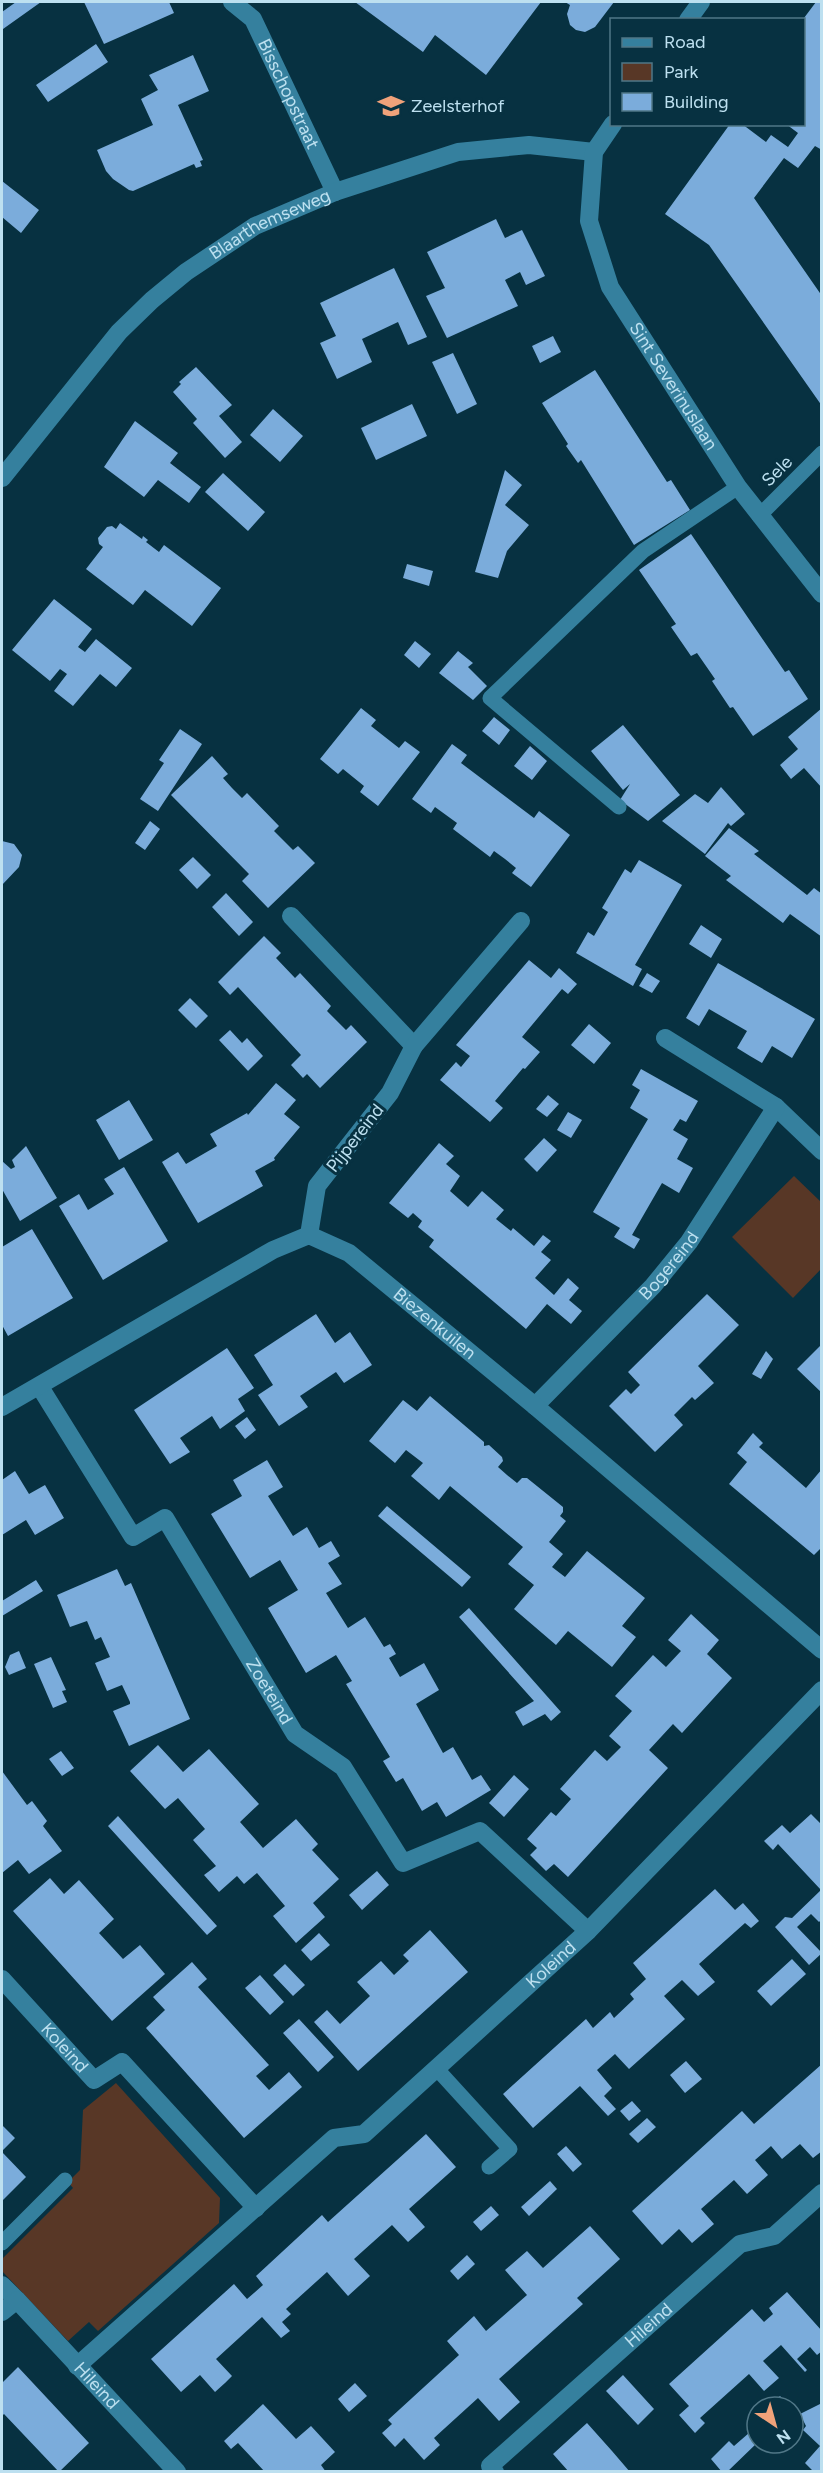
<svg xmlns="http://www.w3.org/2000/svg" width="823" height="2473" font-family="Figtree,sans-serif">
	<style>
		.green { fill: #583726 }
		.building { fill: #7bacdb }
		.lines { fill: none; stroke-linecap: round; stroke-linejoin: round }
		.service { stroke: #35809e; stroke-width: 15 }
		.minor { stroke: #35809e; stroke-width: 18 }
		.tertiary { stroke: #35809e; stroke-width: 18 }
		.labels { text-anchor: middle; stroke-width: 6; stroke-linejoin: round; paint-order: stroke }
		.street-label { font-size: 18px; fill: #bde0f0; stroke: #073141 }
		.poi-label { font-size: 18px; fill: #bde0f0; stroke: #073141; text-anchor: start }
	</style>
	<rect width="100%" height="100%" fill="#073141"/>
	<!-- green -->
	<path class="green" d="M794 1176 821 1202 822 1268 793 1298 732 1237Z
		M116 2083 220 2198 219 2223 98 2331 89 2322 68 2341 2 2271V2259L73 2188 68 2182 80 2170 83 2110Z"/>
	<!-- building -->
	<path class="building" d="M16 2H41L3 29 2 12Z
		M84 2H169L174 13 104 44Z
		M355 2H541L486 75 435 35 423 52Z
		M565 2H614L595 27 585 32 576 30 570 25 567 14 570 5Z
		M816 2H822V150L815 146 798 168 784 158 754 198 822 296V406L709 245 665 214 730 124H742L766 142 771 135 788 147 798 133 786 124H804V18Z
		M96 44 108 62 48 102 36 85Z
		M193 55 209 91 178 105 203 160 200 161 202 166 196 168 194 164 133 191 129 190 113 179 106 171 97 150 153 125 141 99 158 90 149 75Z
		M2 181 39 210 21 233 2 217Z
		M496 219 505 238 522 230 545 276 526 285 520 272 505 280 518 306 447 338 426 296 445 288 427 252Z
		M394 268 427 337 408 345 398 322 362 339 372 362 337 379 320 343 336 336 320 303Z
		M553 336 561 352 540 363 532 346Z
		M453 353 477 404 457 414 432 362Z
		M196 367 232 405 219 416 242 442 225 458 193 423 197 419 173 392 181 384 179 382Z
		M595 370 667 482 671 480 690 510 634 545 581 460 578 463 566 446 568 444 542 403Z
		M412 404 427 436 376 460 361 428Z
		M273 409 303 436 280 462 250 435Z
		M135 421 178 453 170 463 201 487 189 503 158 480 144 497 104 467Z
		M505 470 522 485 505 505 529 525 507 551 498 578 475 572Z
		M223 473 265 512 248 531 205 492Z
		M120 523 142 539 143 536 148 540 146 542 159 552 164 545 221 588 192 626 145 590 133 605 86 569 103 547 99 544 98 538 107 527 112 526 116 529Z
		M691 534 785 672 789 670 808 699 753 736 733 707 730 708 712 681 715 679 697 653 691 656 671 627 676 624 639 570Z
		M407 564 433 571 429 586 403 578Z
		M54 599 92 629 78 647 85 652 96 639 132 668 116 687 100 674 73 706 54 691 67 674 60 669 50 681 12 650Z
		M415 641 431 654 419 668 404 655Z
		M458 651 473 663 468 667 487 686 473 700 439 673Z
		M361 708 376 720 371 726 399 748 405 741 420 752 378 806 360 792 364 786 343 769 338 774 320 759Z
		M822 708V788L804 768 791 779 780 765 798 749 788 737Z
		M494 717 510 730 499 745 482 731Z
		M623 725 680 795 648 821 620 800 630 784 623 790 591 751Z
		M180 729 202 744 158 811 140 799 164 763 159 760Z
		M452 744 467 755 461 763 534 818 539 811 570 835 531 887 512 873 516 868 505 859 494 851 490 857 453 829 457 823 435 807 431 813 412 799Z
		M530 746 547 761 532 780 514 766Z
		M212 756 228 774 223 778 232 788 242 798 247 793 279 826 274 831 293 850 298 846 315 863 268 908 242 881 249 874 171 795Z
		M721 787 745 814 731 826 728 823 705 854 662 821 695 794 708 803Z
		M150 821 160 829 145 850 135 843Z
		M729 828 759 851 754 854 807 895 814 888 822 894V937L790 914 783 923 726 880 731 876 705 856Z
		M2 841 14 844 22 855 19 867 2 885Z
		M193 857 211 875 197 889 179 870Z
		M639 860 682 885 635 965 642 969 633 986 576 953 588 932 594 936 608 912 602 908 625 869 631 873Z
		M226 893 253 922 239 936 212 907Z
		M701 925 722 939 711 958 689 944Z
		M264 936 281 953 276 958 295 978 300 973 331 1006 327 1011 346 1030 351 1025 367 1042 320 1088 307 1074 303 1078 291 1065 301 1055 238 987 230 995 218 982Z
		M529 960 551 978 559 968 577 984 568 994 562 989 522 1037 540 1052 525 1069 523 1068 495 1101 503 1108 490 1122 440 1080 456 1062 461 1067 470 1056 456 1045Z
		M718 963 815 1019 792 1058 772 1046 762 1063 750 1056 737 1048 747 1031 709 1009 699 1026 686 1018Z
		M647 973 660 981 652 993 639 986Z
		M190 998 208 1016 196 1028 178 1010Z
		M589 1024 611 1043 594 1064 571 1045Z
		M230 1030 242 1043 247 1038 263 1056 248 1071 219 1040Z
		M641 1069 698 1101 686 1122 680 1119 673 1130 688 1139 677 1159 693 1168 679 1193 662 1183 632 1235 640 1239 634 1249 614 1237 620 1228 593 1212 648 1119 630 1108 640 1090 632 1085Z
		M276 1083 296 1100 284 1114 300 1127 274 1158 275 1160 255 1171 263 1186 198 1223 162 1162 178 1152 186 1164 217 1146 210 1134 247 1113 248 1115Z
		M548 1095 559 1104 547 1117 536 1109Z
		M129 1100 153 1140 119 1160 96 1120Z
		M568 1112 582 1120 571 1138 557 1130Z
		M544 1138 557 1150 537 1172 524 1159Z
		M439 1143 454 1156 446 1164 460 1176 450 1191 468 1207 482 1191 504 1210 496 1219 511 1231 513 1228 534 1246 543 1235 551 1241 541 1252 551 1260 535 1278 554 1295 568 1278 579 1288 569 1300 582 1311 571 1324 547 1304 526 1329 429 1247 434 1240 418 1227 422 1221 413 1213 408 1218 389 1203Z
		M26 1146 57 1198 20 1221 2 1189V1161L11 1169 15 1167 12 1160Z
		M124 1167 168 1241 103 1280 59 1206 79 1194 88 1210 114 1194 104 1179Z
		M32 1229 73 1298 8 1336 2 1325V1247Z
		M707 1294 739 1325 698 1366 714 1383 695 1400 692 1397 674 1415 683 1425 655 1452 609 1406 626 1389 631 1394 640 1385 628 1372Z
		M316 1314 335 1343 350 1332 372 1365 344 1383 336 1372 300 1396 308 1407 279 1426 258 1395 273 1385 254 1355Z
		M822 1344V1393L797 1369Z
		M227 1348 254 1388 238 1399 245 1411 220 1429 212 1416 180 1438 190 1452 170 1464 134 1410Z
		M766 1351 773 1359 761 1379 752 1374Z
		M430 1396 484 1442V1446L489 1445 502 1457 503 1461 498 1467 507 1475 517 1483 522 1478H527L563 1507V1512L560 1516 566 1521 549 1542 563 1554 552 1567 565 1577 587 1551 645 1598 622 1626 636 1637 612 1667 568 1631 556 1645 514 1609 534 1585 508 1564 523 1547 450 1486 439 1500 411 1476 423 1463 406 1450 395 1463 369 1441 403 1400 417 1411Z
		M247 1417 256 1430 245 1439 235 1426Z
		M753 1433 763 1443 759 1447 806 1488 822 1469V1547L814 1555 729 1484 747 1462 737 1453Z
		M267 1460 283 1487 268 1496 293 1536 307 1527 319 1548 331 1541 340 1556 328 1563 342 1584 326 1593 348 1628 365 1617 384 1647 390 1644 396 1654 389 1658 400 1677 424 1663 439 1690 416 1704 443 1753 453 1747 472 1780 481 1775 491 1790 446 1817 437 1802 422 1811 403 1778 396 1782 383 1761 390 1757 346 1684 352 1681 336 1655 306 1673 268 1608 298 1590 280 1560 250 1578 211 1514 242 1496 233 1480Z
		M15 1471 29 1494 45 1485 64 1518 35 1535 26 1520 2 1535V1480Z
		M387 1506 471 1577 462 1587 378 1516Z
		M117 1569 125 1586 131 1583 190 1719 129 1746 113 1711 130 1704V1702L122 1685 107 1691 95 1663 110 1657 101 1637 95 1640 87 1621 70 1627 57 1595Z
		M36 1580 43 1591 2 1616V1601Z
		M469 1608 561 1712 551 1721 545 1714 523 1726 515 1712 534 1701 459 1617Z
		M691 1614 719 1640 707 1654 732 1678 682 1733 673 1724 649 1750 668 1768 568 1877 554 1864 546 1871 530 1855 537 1848 527 1839 551 1812 556 1816 571 1799 560 1789 595 1750 607 1761 621 1747 609 1736 632 1711 615 1696 653 1655 666 1667 681 1651 668 1640Z
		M19 1651 26 1668 9 1675 5 1667 10 1655Z
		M51 1657 66 1690 62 1691 67 1702 53 1708 34 1664Z
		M158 1745 183 1772 209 1749 259 1804 240 1822 263 1848 296 1819 318 1844 312 1850 339 1879 313 1903 325 1917 296 1943 273 1916 285 1906 257 1873 244 1884 237 1876 219 1892 204 1875 216 1866 193 1840 205 1829 178 1798 165 1809 130 1771Z
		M61 1751 74 1768 62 1776 49 1759Z
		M2 1771 27 1805 32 1801 47 1821 43 1826 62 1851 29 1874 18 1860 2 1873Z
		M514 1775 529 1789 504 1817 489 1803Z
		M811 1814 822 1825V1919L819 1922 811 1914 797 1927 822 1953 809 1965 775 1927 785 1917 792 1918 821 1890 778 1844 773 1850 764 1841 782 1825 790 1833Z
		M118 1816 217 1926 207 1935 108 1826Z
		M377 1871 389 1885 362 1910 349 1895Z
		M50 1878 64 1894 79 1880 114 1919 99 1933 123 1959 140 1945 165 1974 112 2021 13 1911Z
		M715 1889 735 1910 743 1903 759 1921 751 1928 745 1923 699 1964 715 1982 698 1996 682 1980 664 1996 685 2019 629 2069 615 2054 597 2070 612 2088 604 2096 616 2109 608 2116 580 2086 533 2128 503 2094 586 2019 593 2028 610 2012 614 2018 634 1999 630 1994 646 1979 633 1963Z
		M430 1930 468 1972 358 2071 314 2022 327 2010 340 2024 370 1996 357 1982 381 1961 394 1975 409 1961 403 1955Z
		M319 1933 330 1945 311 1961 301 1950Z
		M792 1959 806 1974 771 2006 757 1991Z
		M192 1962 207 1979 198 1987 269 2065 256 2076 269 2090 289 2072 302 2087 244 2138 146 2028 165 2010 153 1997Z
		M285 1964 305 1985 293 1996 273 1975Z
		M260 1975 284 2002 270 2015 245 1988Z
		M299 2019 334 2057 318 2072 283 2033Z
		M686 2061 702 2079 685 2093 670 2075Z
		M822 2064V2151L813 2158 800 2144 782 2159 771 2146 755 2160 768 2175 747 2194 734 2180 701 2209 714 2224 692 2243 679 2229 662 2245 632 2211 742 2111 754 2124Z
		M632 2101 641 2111 629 2121 620 2111Z
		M647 2118 656 2127 638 2143 629 2134Z
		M2 2125 15 2138 2 2151Z
		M426 2134 456 2167 409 2209 425 2227 408 2242 392 2225 354 2259 370 2276 348 2296 327 2272 286 2309 291 2314 282 2322 290 2331 281 2338 262 2317 216 2359 232 2376 225 2383 215 2392 200 2375 181 2392 151 2359 234 2284 247 2299 263 2285 256 2276 322 2215 328 2222Z
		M566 2146 582 2164 573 2172 557 2154Z
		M2 2152 26 2177 2 2201Z
		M550 2181 557 2189 529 2216 521 2207Z
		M491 2206 499 2215 481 2231 473 2222Z
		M590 2226 620 2259 577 2298 583 2304 499 2379 520 2402 499 2421 478 2398 434 2438 440 2445 424 2460 404 2438 395 2447 382 2433 392 2424 388 2420 459 2355 447 2341 474 2316 486 2331 527 2295 505 2270 527 2251 543 2268Z
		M467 2255 475 2264 458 2280 450 2271Z
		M787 2292 822 2331V2351L817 2355 810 2347 797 2359 807 2370 805 2372 781 2345 763 2361 779 2378 764 2391 749 2374 700 2418 705 2423 695 2433 679 2415 689 2406 669 2384 752 2309 764 2322 773 2314 769 2308Z
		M18 2367 89 2443 59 2472 4 2414 2 2416V2383Z
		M623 2375 654 2409 638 2425 606 2391Z
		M355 2383 367 2396 349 2412 338 2399Z
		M780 2396 790 2407 770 2405Z
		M822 2403V2472H814L805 2463 820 2446 803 2430 806 2426 800 2414Z
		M263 2404 296 2439 311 2426 335 2452 321 2465 326 2472H265L238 2443 231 2449 224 2441Z
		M587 2423 612 2451 630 2472H569L553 2454Z
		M757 2426V2443L727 2472H722L711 2459 729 2441 734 2446Z"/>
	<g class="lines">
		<!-- service -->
		<path class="service" d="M759 516 822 453
			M619 807 490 698 643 551 738 487
			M436 2068 510 2149 489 2167
			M2 2243 65 2180"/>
		<!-- minor -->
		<g class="minor">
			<path id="s1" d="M232 2 253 19 335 192"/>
			<path id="s2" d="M2 478 119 332 152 300 186 272 255 226 335 192 458 152 529 145 594 152"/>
			<path d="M291 916 414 1046 390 1093 317 1186 309 1235"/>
			<path d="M665 1038 776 1107 822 1151"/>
			<path d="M414 1046 521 921"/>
			<path id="s3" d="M40 1387 133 1537 165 1518 295 1734 343 1767 403 1863 480 1831 588 1931"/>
			<path id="s4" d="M535 1406 653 1286 689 1242 776 1107"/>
			<path id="s5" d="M2 1407 273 1250 309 1235 349 1253 535 1406 822 1650"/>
			<path id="s6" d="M2 1979 94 2080 122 2062 256 2208"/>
			<path d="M2 2285 17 2300"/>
			<path id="s7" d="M2 2312 17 2300 177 2472"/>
			<path id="s8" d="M77 2366 334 2138 364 2134 588 1931 822 1690"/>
			<path id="s9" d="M495 2472 490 2466 740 2244 774 2236 822 2193"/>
		</g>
		<!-- tertiary -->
		<g class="tertiary">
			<path d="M688 20 701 2"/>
			<path id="s10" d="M613 124 594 152 589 221 610 287 738 487 822 594"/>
		</g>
	</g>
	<!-- icons -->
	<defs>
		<g id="school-bare" transform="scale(2.07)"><path d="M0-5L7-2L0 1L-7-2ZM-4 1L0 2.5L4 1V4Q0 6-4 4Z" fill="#f0a27a" stroke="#073141" stroke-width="2.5" paint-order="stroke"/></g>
	</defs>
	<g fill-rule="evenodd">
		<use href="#school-bare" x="391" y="106"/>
	</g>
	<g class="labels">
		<!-- street labels -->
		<g class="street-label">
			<text dy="6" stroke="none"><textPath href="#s1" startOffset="110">Bisschopstraat</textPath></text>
			<text dy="6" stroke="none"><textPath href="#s2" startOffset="374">Blaarthemseweg</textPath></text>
			<text dy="6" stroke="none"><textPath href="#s10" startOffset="290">Sint Severinuslaan</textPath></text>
			<text transform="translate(777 471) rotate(-45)" y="6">Sele</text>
			<text transform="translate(355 1138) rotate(-52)" y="6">Pijpereind</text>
			<text dy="6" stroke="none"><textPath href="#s4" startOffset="194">Bogereind</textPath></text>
			<text dy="6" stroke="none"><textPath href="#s5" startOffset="507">Biezenkuilen</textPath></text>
			<text dy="6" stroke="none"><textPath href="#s3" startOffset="416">Zoeteind</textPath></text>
			<text dy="6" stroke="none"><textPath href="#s8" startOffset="626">Koleind</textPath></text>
			<text dy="6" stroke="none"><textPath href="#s6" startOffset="93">Koleind</textPath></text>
			<text dy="6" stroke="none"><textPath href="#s9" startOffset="220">Hileind</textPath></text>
			<text dy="6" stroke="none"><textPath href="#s7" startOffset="136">Hileind</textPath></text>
		</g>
		<!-- poi labels -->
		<g class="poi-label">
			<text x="411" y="112">Zeelsterhof</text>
		</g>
	</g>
	<!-- border -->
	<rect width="823" height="2473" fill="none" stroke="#bde0f0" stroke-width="6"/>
	<!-- legend -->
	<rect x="610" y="18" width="195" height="108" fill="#073141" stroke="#507787" stroke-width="1.5"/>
	<rect x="622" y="38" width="30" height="9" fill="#35809e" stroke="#507787" stroke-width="1.5"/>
	<text x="664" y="48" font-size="18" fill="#bde0f0">Road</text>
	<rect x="622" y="63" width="30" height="18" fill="#583726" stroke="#507787" stroke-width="1.5"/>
	<text x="664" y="78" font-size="18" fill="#bde0f0">Park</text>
	<rect x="622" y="93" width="30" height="18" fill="#7bacdb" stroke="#507787" stroke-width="1.5"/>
	<text x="664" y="108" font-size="18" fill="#bde0f0">Building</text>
	<!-- north arrow -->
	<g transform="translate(775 2425) rotate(144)"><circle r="28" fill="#073141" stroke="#507787" stroke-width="1.5"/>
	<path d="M0-4.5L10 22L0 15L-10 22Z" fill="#f0a27a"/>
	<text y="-9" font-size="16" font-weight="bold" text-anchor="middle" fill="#bde0f0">N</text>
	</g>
</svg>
